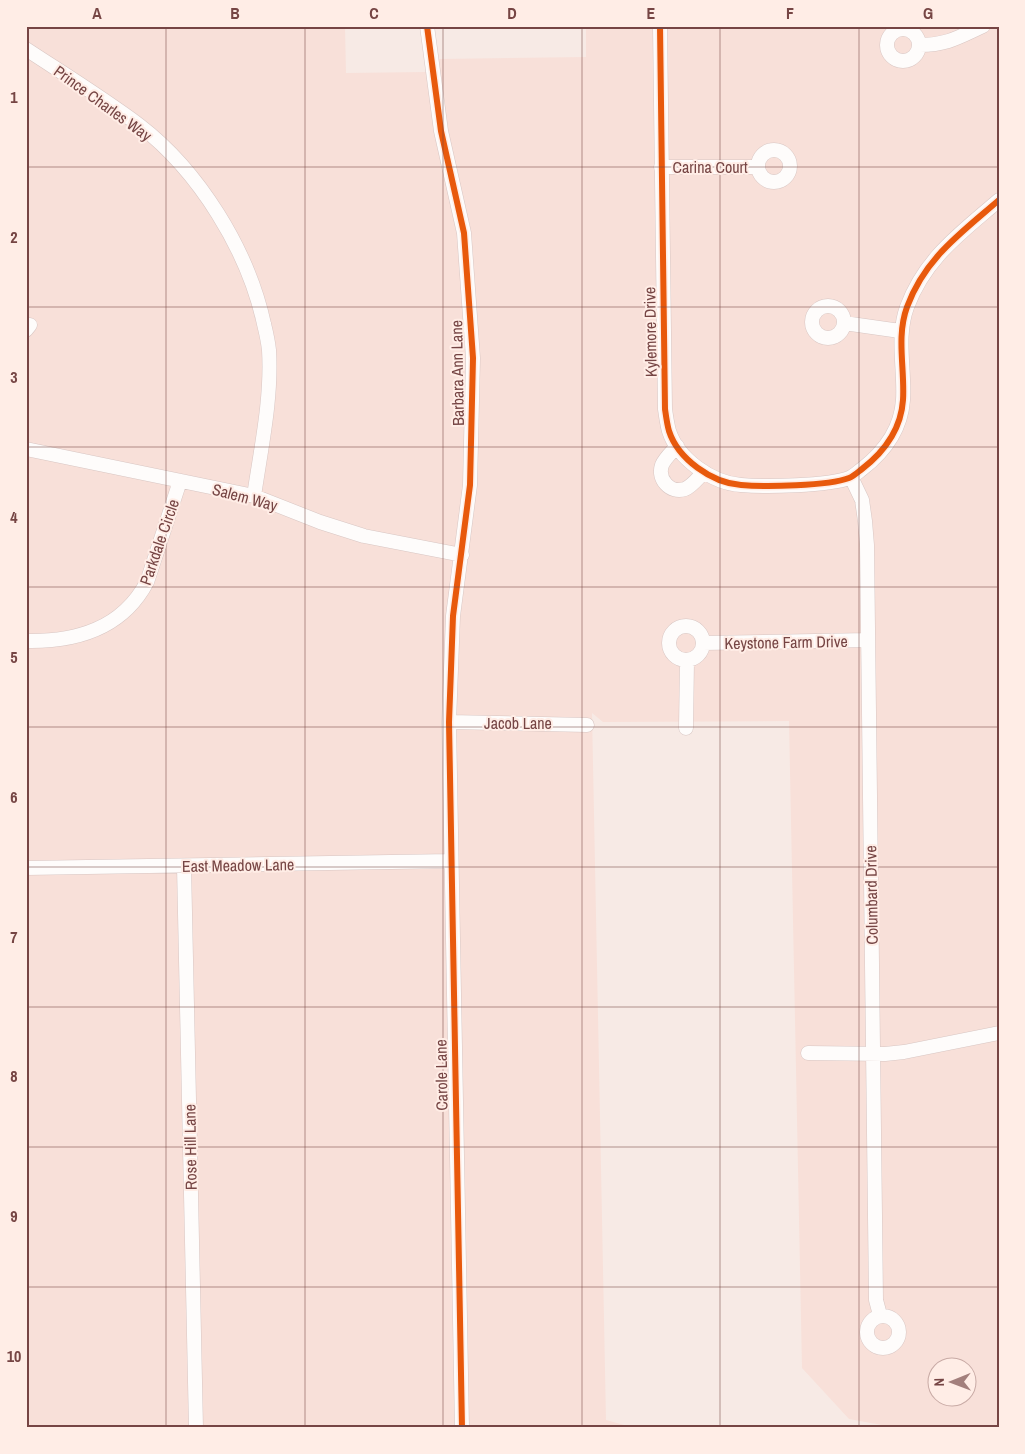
<svg xmlns="http://www.w3.org/2000/svg" width="1025" height="1454" font-family="'Archivo Narrow',sans-serif">
	<style>
		.residential { fill: #f8e0d9; fill-rule: evenodd }
		.lines { fill: none; stroke-linecap: round; stroke-linejoin: round }
		.street-casing { stroke: #d8c6c3; stroke-width: 15 }
		.street { stroke: #fefcfb; stroke-width: 14 }
		.cycleway-casing { stroke: #ffede6; stroke-width: 9 }
		.cycleway { stroke: #e8590c; stroke-width: 6 }
		.grid { fill: none; stroke: #764544; stroke-width: 1; stroke-opacity: 0.55 }
		.labels { text-anchor: middle; stroke-width: 4; stroke-linejoin: round; paint-order: stroke }
		.street-label { font-size: 16px; fill: #764544; stroke: #ffede6 }
		.neatline { fill: none; stroke: #764544; stroke-width: 2 }
		.grid-label { font-size: 16px; text-anchor: middle; font-weight: bold; fill: #764544 }
	</style>
	<rect width="100%" height="100%" fill="#f7eae5"/>
	<!-- residential -->
	<path class="residential" d="M26 26H345L346 73 426 72 438 59 586 57V26H999V1428H898L849 1419 802 1368 789 721 603 722 592 713 606 1420 635 1428H26ZM938 1366H968V1396H938Z"/>
	<g class="lines">
		<!-- street casing -->
		<g class="street-casing">
			<path id="street" d="M427 26 441 131 464 233 473 358 470 485 453 616 449 722 462 1428
				M660 26 665 409C666 416 667 424 669 431 678 459 712 483 741 485 765 487 828 486 849 478 854 476 858 472 862 469 884 452 901 430 903 400 905 369 896 337 907 307 925 258 961 233 999 200
				M887 45a16 16 0 1 1 32 0a16 16 0 1 1-32 0Z
				M920 45C947 45 959 37 983 26
				M26 49C64 74 103 98 139 125 199 171 248 250 264 324 266 332 268 341 269 350 272 398 261 448 254 496
				M758 166a16 16 0 1 1 32 0a16 16 0 1 1-32 0Z
				M661 167H758
				M812 322a16 16 0 1 1 32 0a16 16 0 1 1-32 0Z
				M844 323 900 331
				M26 330 30 325
				M677 446C672 452 665 458 662 465 657 479 670 494 685 489 692 486 697 479 703 473
				M26 449 254 496 320 522 364 536 462 555
				M851 477 862 500 865 521 867 545 876 1300 880 1315
				M669 643a17 17 0 1 1 34 0a17 17 0 1 1-34 0Z
				M26 641C76 642 122 629 147 582L180 481
				M703 643 868 640
				M449 722 587 725
				M686 728 687 661
				M184 866 196 1428
				M26 868 451 861
				M808 1053 885 1054 904 1052 999 1033
				M867 1332a16 16 0 1 1 32 0a16 16 0 1 1-32 0Z"/>
		</g>
		<!-- street -->
		<use href="#street" class="street"/>
		<!-- cycleway casing -->
		<g class="cycleway-casing">
			<path id="cycleway" d="M427 26 441 131 464 233 473 358 470 485 453 616 449 722 462 1428
				M660 26 665 409C666 416 667 424 669 431 678 459 712 483 741 485 765 487 828 486 849 478 854 476 858 472 862 469 884 452 901 430 903 400 905 369 896 337 907 307 925 258 961 233 999 200"/>
		</g>
		<!-- cycleway -->
		<use href="#cycleway" class="cycleway"/>
	</g>
	<!-- grid -->
	<path class="grid" d="M166 26V1428M305 26V1428M443 26V1428M582 26V1428M720 26V1428M859 26V1428M26 167H999M26 307H999M26 447H999M26 587H999M26 727H999M26 867H999M26 1007H999M26 1147H999M26 1287H999"/>
	<g class="labels">
		<!-- street labels -->
		<g class="street-label">
			<text transform="translate(103 103) rotate(36)" y="6">Prince Charles Way</text>
			<text x="710" y="173">Carina Court</text>
			<text transform="translate(650 332) rotate(-91)" y="6">Kylemore Drive</text>
			<text transform="translate(457 373) rotate(-91)" y="6">Barbara Ann Lane</text>
			<text transform="translate(245 497) rotate(15)" y="6">Salem Way</text>
			<text transform="translate(159 542) rotate(-71)" y="6">Parkdale Circle</text>
			<text transform="translate(786 642) rotate(-1)" y="6">Keystone Farm Drive</text>
			<text x="518" y="729">Jacob Lane</text>
			<text transform="translate(238 865) rotate(-1)" y="6">East Meadow Lane</text>
			<text transform="translate(871 895) rotate(-91)" y="6">Columbard Drive</text>
			<text transform="translate(441 1075) rotate(-91)" y="6">Carole Lane</text>
			<text transform="translate(190 1147) rotate(-91)" y="6">Rose Hill Lane</text>
		</g>
	</g>
	<!-- border -->
	<rect width="1025" height="1454" fill="none" stroke="#ffede6" stroke-width="55"/>
	<!-- north arrow -->
	<g transform="translate(952 1382) rotate(269)"><circle r="24" fill="#ffede6" stroke="#c8aaa5"/>
	<path d="M0-4L9 19L0 12L-9 19Z" fill="#a37f7c"/>
	<text y="-8" font-size="14" font-weight="bold" text-anchor="middle" fill="#764544">N</text>
	</g>
	<rect x="28" y="28" width="970" height="1398" class="neatline"/>
	<g class="grid-label">
		<text x="97" y="19">A</text>
		<text x="235" y="19">B</text>
		<text x="374" y="19">C</text>
		<text x="512" y="19">D</text>
		<text x="651" y="19">E</text>
		<text x="790" y="19">F</text>
		<text x="928" y="19">G</text>
		<text x="14" y="103">1</text>
		<text x="14" y="243">2</text>
		<text x="14" y="383">3</text>
		<text x="14" y="523">4</text>
		<text x="14" y="663">5</text>
		<text x="14" y="803">6</text>
		<text x="14" y="943">7</text>
		<text x="14" y="1082">8</text>
		<text x="14" y="1222">9</text>
		<text x="14" y="1362">10</text>
	</g>
</svg>
